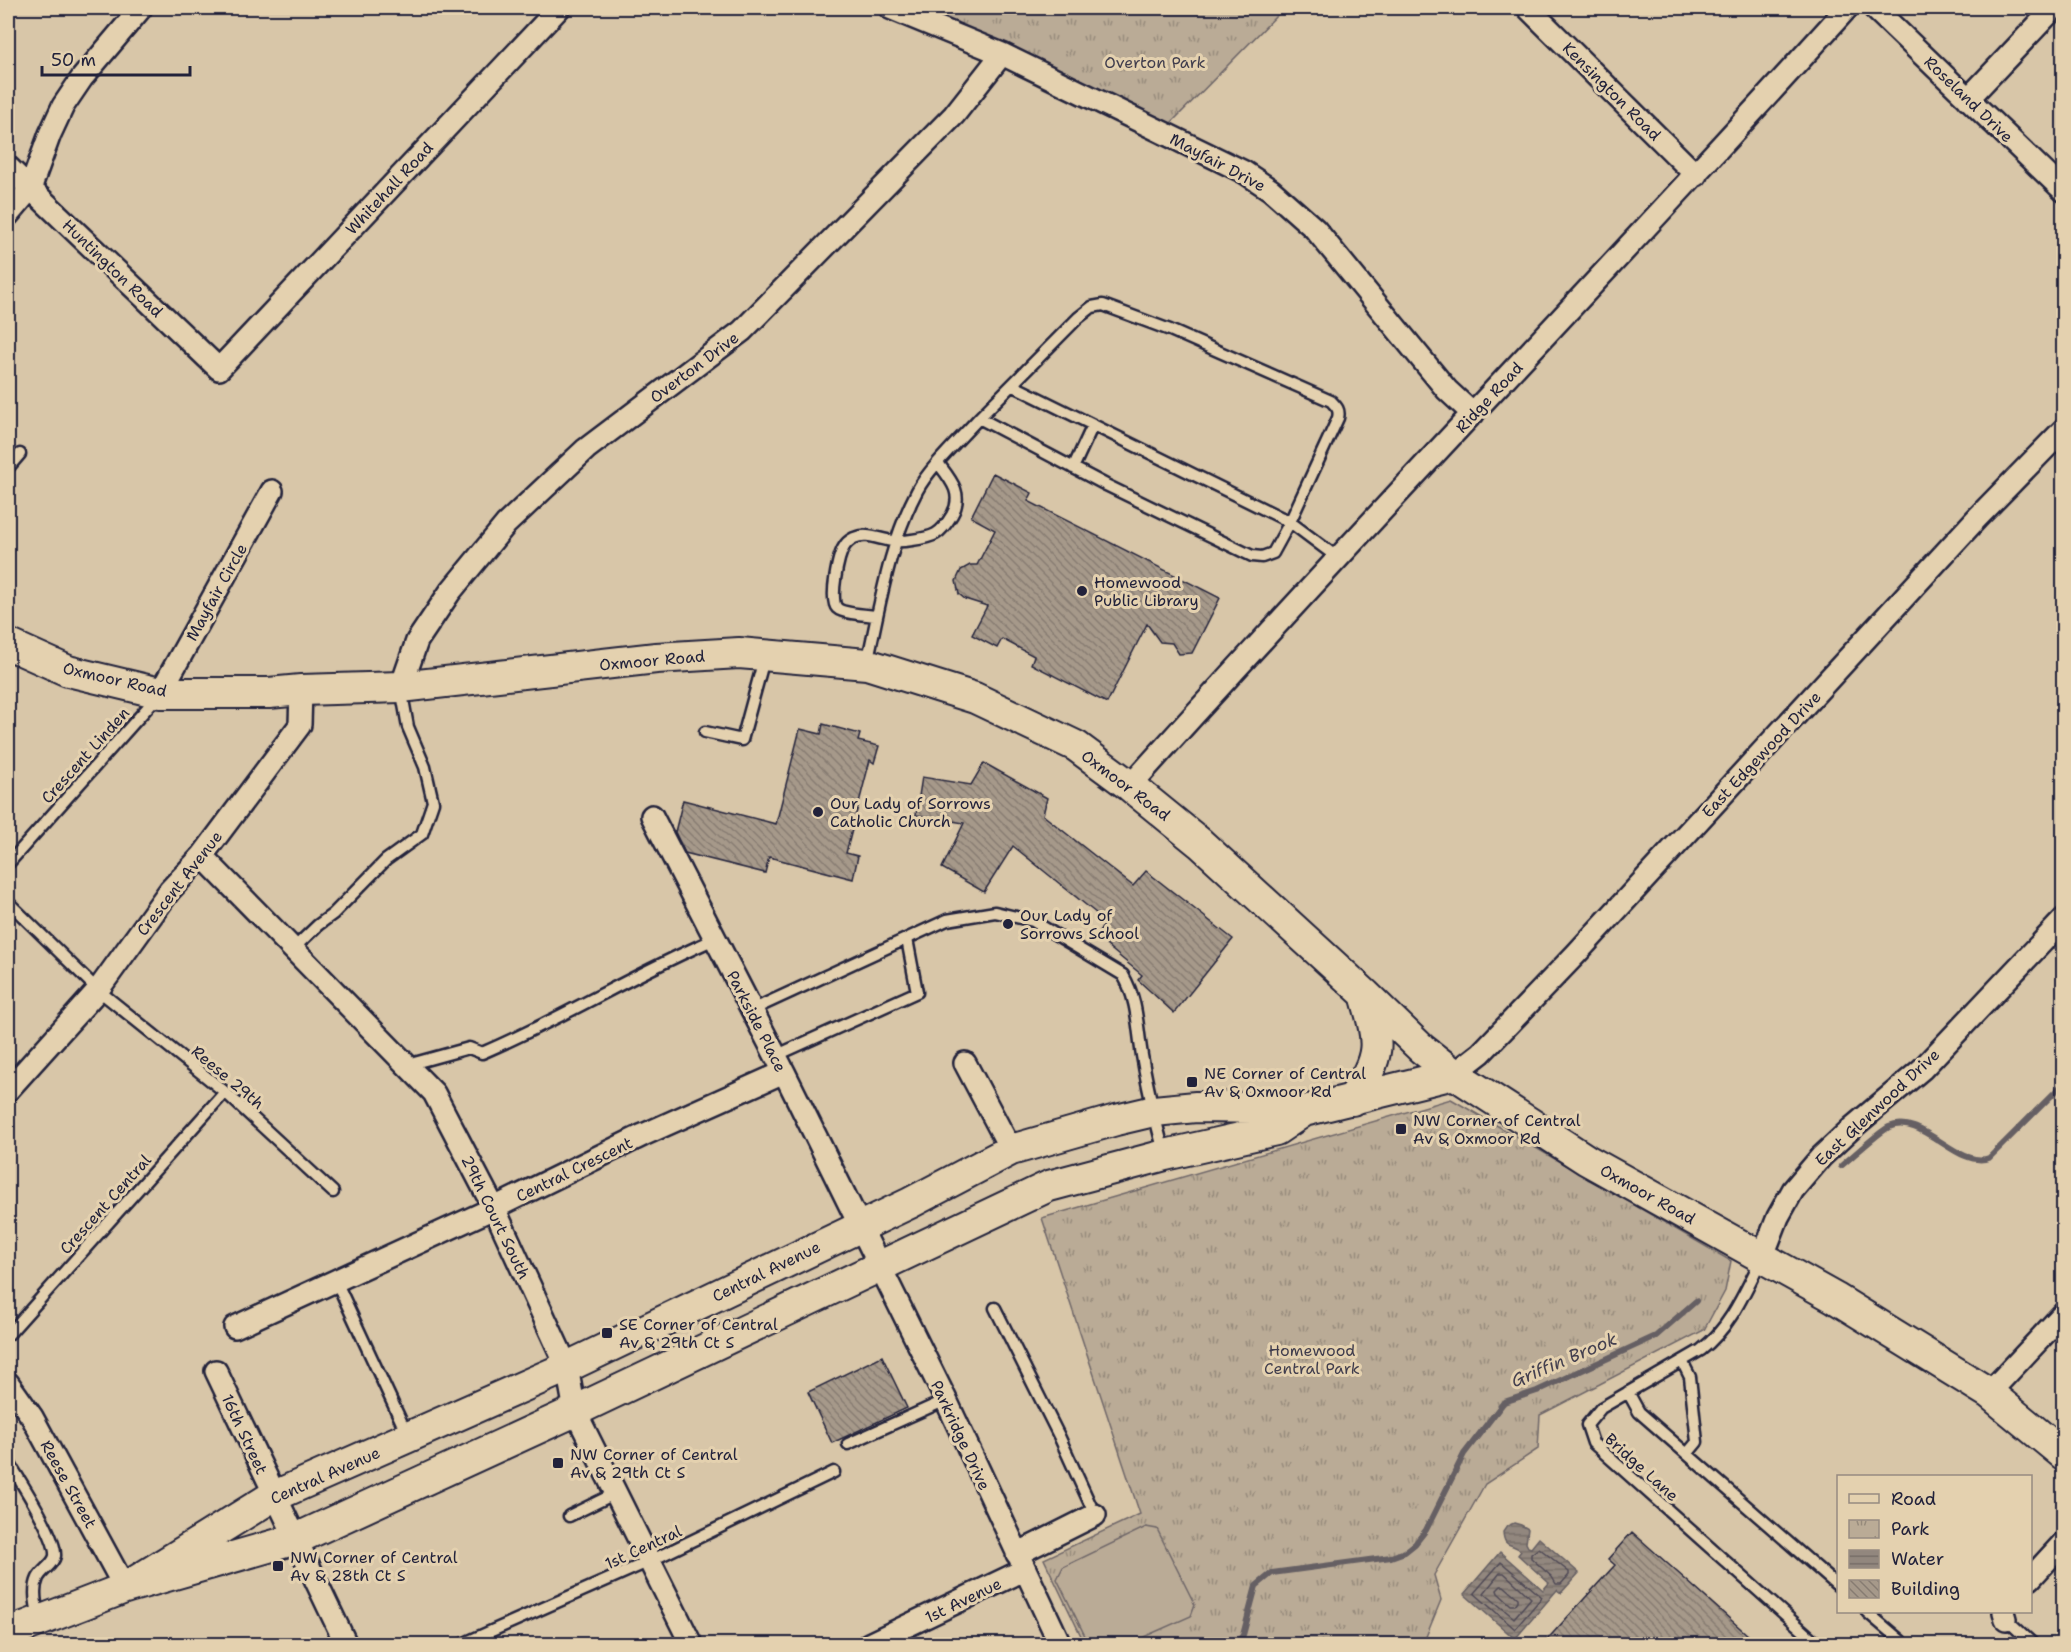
<svg xmlns="http://www.w3.org/2000/svg" width="2071" height="1652" font-family="'Shantell Sans',sans-serif">
	<style>
		.park { fill: url(#park-tufts); stroke: #6e6668; stroke-width: 1.5 }
		.garden { fill: #baab96; stroke: #6e6668; stroke-width: 1.5 }
		.water { fill: url(#water-rules); stroke: #655f63; stroke-width: 1.5 }
		.lines { fill: none; stroke-linecap: round; stroke-linejoin: round }
		.shore { stroke: #4f4a56; stroke-width: 1.5 }
		.stream { stroke: #655f63; stroke-width: 6 }
		.building { fill: url(#building-back-hatch); stroke: #22223b; stroke-width: 1.5 }
		.service-casing { stroke: #22223b; stroke-width: 15 }
		.minor-casing { stroke: #22223b; stroke-width: 26 }
		.secondary-casing { stroke: #22223b; stroke-width: 34 }
		.service { stroke: #e4d1af; stroke-width: 10 }
		.minor { stroke: #e4d1af; stroke-width: 21 }
		.secondary { stroke: #e4d1af; stroke-width: 30 }
		.poi-dot { fill: #22223b; stroke: #e4d1af; stroke-width: 2 }
		.labels { text-anchor: middle; stroke-width: 6; stroke-linejoin: round; paint-order: stroke }
		.park-label { font-size: 16px; fill: #403d4d; stroke: #e4d1af }
		.street-label { font-size: 16px; fill: #22223b; stroke: #e4d1af }
		.poi-label { font-size: 16px; fill: #22223b; stroke: #e4d1af; text-anchor: start }
		.water-label { font-size: 18px; font-style: italic; fill: #44404f; stroke: #e4d1af }
	</style>
	<defs>
		<pattern id="park-tufts" width="24" height="20" patternUnits="userSpaceOnUse" patternTransform="scale(1.5)"><rect width="24" height="20" fill="#baab96"/><path d="M3 7l-1-3M5 7V3M7 7l1-3M15 17l-1-3M17 17v-4M19 17l1-3" fill="none" stroke="#978b7c"/></pattern>
		<pattern id="water-rules" width="6" height="5" patternUnits="userSpaceOnUse" patternTransform="scale(1.5)"><rect width="6" height="5" fill="#92877e"/><path d="M0 2.5h6" fill="none" stroke="#776e68"/></pattern>
		<pattern id="building-back-hatch" width="6" height="6" patternUnits="userSpaceOnUse" patternTransform="scale(1.5)"><rect width="6" height="6" fill="#a6998a"/><path d="M-1 5l2 2M0 0l6 6M5-1l2 2" fill="none" stroke="#877c72"/></pattern>
	</defs>
	<rect width="100%" height="100%" fill="#d8c6a8"/>
	<filter id="ink" filterUnits="userSpaceOnUse"><feTurbulence type="fractalNoise" baseFrequency=".0167" numOctaves="2"/><feDisplacementMap in="SourceGraphic" scale="12" xChannelSelector="R" yChannelSelector="G"/><feConvolveMatrix kernelMatrix="1 2 1 2 8 2 1 2 1" color-interpolation-filters="sRGB"/></filter>
	<g filter="url(#ink)">
		<!-- park -->
		<path class="park" d="M912 8H1284L1168 126Z
			M1451 1099 1731 1261 1725 1291 1704 1330 1540 1415 1538 1449 1485 1484 1434 1575 1441 1600 1423 1644H1085L1044 1559 1140 1514 1042 1218Z"/>
		<!-- garden -->
		<path class="garden" d="M1146 1527 1157 1529 1195 1605 1191 1616 1128 1644H1089L1057 1579 1063 1567Z"/>
		<!-- water -->
		<path class="water" d="M1514 1523 1521 1525 1528 1529 1526 1543 1528 1547 1531 1548 1539 1538 1579 1573 1561 1593 1557 1590 1515 1639 1464 1594 1500 1552 1543 1590 1549 1583 1518 1555 1521 1551C1512 1542 1504 1549 1503 1532L1507 1526Z"/>
		<g class="lines">
			<!-- shore -->
			<path class="shore" d="M1539 1548 1569 1572V1575L1561 1584H1556L1552 1577 1531 1558V1554Z
				M1501 1562 1542 1597 1515 1629 1474 1593Z
				M1500 1573H1504L1531 1598 1514 1618 1484 1593Z
				M1501 1586H1504L1518 1598V1601L1515 1605H1511L1498 1593 1497 1590Z"/>
			<!-- stream -->
			<path class="stream" d="M1841 1166C1851 1158 1879 1132 1889 1127 1922 1112 1957 1169 1989 1158L2064 1083
				M1236 1644 1243 1635 1256 1586 1272 1573 1391 1557 1405 1552 1415 1544 1426 1530 1464 1454 1504 1402 1537 1391 1656 1336 1696 1301"/>
		</g>
		<!-- building -->
		<path class="building" d="M993 473 1032 493 1028 501 1220 598 1192 653 1179 654 1172 643 1160 642 1147 624 1107 703 1031 664 1034 656 1002 639 997 648 972 635 987 606 965 599 959 594 956 581 961 570 970 565H977L995 530 971 517Z
			M823 724 860 734 858 741 879 746 874 763 870 760 846 853 858 856 853 879 769 857 765 873 685 853 675 832 683 800 776 824 800 729 821 734Z
			M984 763 1047 798 1043 815 1133 886 1146 871 1233 939 1174 1013 1138 980 1142 975 1095 936 1107 922 1013 846 984 892 942 868 964 823 916 815 922 777 971 785Z
			M882 1356 907 1408 832 1443 808 1392Z
			M1632 1532 1758 1644H1543L1615 1565 1608 1559Z"/>
		<g class="lines">
			<!-- service casing -->
			<g class="service-casing">
				<path id="service" d="M1012 385 1290 522 1338 418C1340 410 1337 407 1331 401L1170 330 1103 305 1092 307 1078 318 979 418 1106 485 1252 556 1262 557 1273 553 1290 522 1338 558
					M8 468 20 454
					M1073 468 1093 425
					M877 616C869 615 843 614 837 608 829 600 838 556 844 547 846 543 850 540 854 538 867 532 880 540 894 541 900 542 906 541 912 540 934 537 940 535 952 515 964 494 951 480 938 463
					M867 663C880 605 889 544 917 491 929 468 961 438 979 418
					M705 732 742 740 764 659
					M8 864 157 697
					M8 902 98 990 225 1092 333 1192
					M293 949 318 925 333 914 386 860 422 834 433 802 425 767 408 727 401 688
					M752 1010 947 920 995 912 1033 921 1123 975C1139 1002 1137 1031 1143 1061 1148 1091 1156 1122 1164 1152
					M775 1056 917 992 907 939
					M407 1065 469 1048 482 1053C562 1019 635 973 715 939
					M1762 1258C1745 1291 1731 1327 1701 1350L1601 1408 1587 1425 1593 1443 1818 1644
					M336 1281 407 1434
					M995 1308 1059 1436 1095 1515
					M8 1335 225 1092
					M1682 1361 1690 1377 1697 1442 1687 1454
					M1628 1392 1639 1412 1838 1586
					M848 1444 946 1400
					M8 1461C19 1479 57 1537 55 1556 53 1565 42 1570 38 1578 32 1591 36 1607 40 1619
					M569 1516 616 1493
					M1867 1612 1901 1641V1644
					M2006 1619 2033 1644
					M462 1644 650 1561 834 1472"/>
			</g>
			<!-- minor casing -->
			<g class="minor-casing">
				<path id="minor" d="M890 8 1002 54 1244 172 1271 190 1315 229 1447 390 1473 414
					M1528 8 1696 175
					M1874 8 2064 191
					M1968 99 2054 8
					M8 167 219 369 559 8
					M8 215 30 189 50 134 63 106 82 78 141 8
					M401 687 417 641 450 592 506 524 586 449 742 331 954 115 1002 54
					M160 693 272 491
					M1130 786C1365 523 1611 270 1847 8
					M652 816 784 1072 946 1400 1060 1644
					M202 856 434 1093 494 1208 567 1367 575 1411 691 1644
					M965 1063 1011 1150
					M1454 1074 1481 1053 1576 954 1977 518 2064 429
					M8 1090 98 990 170 890 202 856 300 725 301 690
					M1762 1258 1778 1217 1793 1190 1821 1157 1853 1127 1922 1069 2064 919
					M235 1327 494 1208 643 1135 784 1072
					M216 1371 346 1644
					M8 1383 32 1417 125 1588
					M1989 1393 2064 1313
					M1017 1554 1095 1515
					M2030 1579 2064 1542
					M2004 1612 2006 1619
					M869 1644 1024 1570"/>
			</g>
			<!-- secondary casing -->
			<g class="secondary-casing">
				<path id="secondary" d="M8 644 68 671 160 693H269L301 690 401 687 656 658 739 653 867 664 975 698 1076 746 1130 786 1200 843 1365 994 1422 1049 1454 1074 1587 1160 1835 1298 1989 1393 2064 1455
					M1352 1100C1382 1053 1380 1046 1365 994
					M125 1588 270 1498 567 1367 910 1203 1011 1150 1116 1120 1154 1111 1196 1107 1271 1108 1304 1111 1454 1074
					M8 1633 125 1588 296 1539 575 1411 1049 1186 1165 1155 1276 1130 1304 1111"/>
			</g>
			<!-- service -->
			<use href="#service" class="service"/>
			<!-- minor -->
			<use href="#minor" class="minor"/>
			<!-- secondary -->
			<use href="#secondary" class="secondary"/>
		</g>
	</g>
	<!-- markers -->
	<g class="poi-dot">
		<circle cx="1082" cy="591" r="6"/>
		<circle cx="818" cy="812" r="6"/>
		<circle cx="1008" cy="924" r="6"/>
		<rect x="1186" y="1076" width="12" height="12" rx="3"/>
		<rect x="1395" y="1123" width="12" height="12" rx="3"/>
		<rect x="601" y="1327" width="12" height="12" rx="3"/>
		<rect x="552" y="1457" width="12" height="12" rx="3"/>
		<rect x="272" y="1560" width="12" height="12" rx="3"/>
	</g>
	<g class="labels">
		<!-- park labels -->
		<g class="park-label">
			<text x="1155" y="68">Overton Park</text>
			<text x="1312" y="1356">Homewood<tspan x="1312" dy="18">Central Park</tspan></text>
		</g>
		<!-- street labels -->
		<g class="street-label">
			<text transform="translate(1612 91) rotate(45)" y="6">Kensington Road</text>
			<text transform="translate(1969 99) rotate(44)" y="6">Roseland Drive</text>
			<text transform="translate(1218 162) rotate(28)" y="6">Mayfair Drive</text>
			<text transform="translate(389 188) rotate(-47)" y="6">Whitehall Road</text>
			<text transform="translate(113 268) rotate(44)" y="6">Huntington Road</text>
			<text transform="translate(694 367) rotate(-37)" y="6">Overton Drive</text>
			<text transform="translate(1489 397) rotate(-47)" y="6">Ridge Road</text>
			<text transform="translate(216 592) rotate(-61)" y="6">Mayfair Circle</text>
			<text transform="translate(652 660) rotate(-5)" y="6">Oxmoor Road</text>
			<text transform="translate(115 679) rotate(13)" y="6">Oxmoor Road</text>
			<text transform="translate(1761 754) rotate(-47)" y="6">East Edgewood Drive</text>
			<text transform="translate(85 755) rotate(-48)" y="6">Crescent Linden</text>
			<text transform="translate(1126 785) rotate(37)" y="6">Oxmoor Road</text>
			<text transform="translate(179 883) rotate(-52)" y="6">Crescent Avenue</text>
			<text transform="translate(757 1021) rotate(63)" y="6">Parkside Place</text>
			<text transform="translate(228 1077) rotate(40)" y="6">Reese 29th</text>
			<text transform="translate(1877 1107) rotate(-43)" y="6">East Glenwood Drive</text>
			<text transform="translate(574 1169) rotate(-26)" y="6">Central Crescent</text>
			<text transform="translate(1648 1194) rotate(29)" y="6">Oxmoor Road</text>
			<text transform="translate(105 1204) rotate(-48)" y="6">Crescent Central</text>
			<text transform="translate(496 1217) rotate(64)" y="6">29th Court South</text>
			<text transform="translate(766 1271) rotate(-26)" y="6">Central Avenue</text>
			<text transform="translate(245 1434) rotate(65)" y="6">16th Street</text>
			<text transform="translate(961 1435) rotate(65)" y="6">Parkridge Drive</text>
			<text transform="translate(1642 1467) rotate(42)" y="6">Bridge Lane</text>
			<text transform="translate(325 1475) rotate(-24)" y="6">Central Avenue</text>
			<text transform="translate(69 1484) rotate(61)" y="6">Reese Street</text>
			<text transform="translate(643 1547) rotate(-25)" y="6">1st Central</text>
			<text transform="translate(963 1600) rotate(-26)" y="6">1st Avenue</text>
		</g>
		<!-- poi labels -->
		<g class="poi-label">
			<text x="1094" y="588">Homewood<tspan x="1094" dy="18">Public Library</tspan></text>
			<text x="830" y="809">Our Lady of Sorrows<tspan x="830" dy="18">Catholic Church</tspan></text>
			<text x="1020" y="921">Our Lady of<tspan x="1020" dy="18">Sorrows School</tspan></text>
			<text x="1204" y="1079">NE Corner of Central<tspan x="1204" dy="18">Av &amp; Oxmoor Rd</tspan></text>
			<text x="1413" y="1126">NW Corner of Central<tspan x="1413" dy="18">Av &amp; Oxmoor Rd</tspan></text>
			<text x="619" y="1330">SE Corner of Central<tspan x="619" dy="18">Av &amp; 29th Ct S</tspan></text>
			<text x="570" y="1460">NW Corner of Central<tspan x="570" dy="18">Av &amp; 29th Ct S</tspan></text>
			<text x="290" y="1563">NW Corner of Central<tspan x="290" dy="18">Av &amp; 28th Ct S</tspan></text>
		</g>
		<!-- water labels -->
		<g class="water-label">
			<text transform="translate(1564 1360) rotate(-23)" y="6">Griffin Brook</text>
		</g>
	</g>
	<!-- margin -->
	<rect width="2071" height="1652" fill="none" stroke="#e4d1af" stroke-width="30"/>
	<rect x="15" y="15" width="2041" height="1622" fill="none" stroke="#22223b" stroke-width="2" filter="url(#ink)"/>
	<!-- legend -->
	<rect x="1837" y="1475" width="195" height="138" fill="#e4d1af" stroke="#968b81" stroke-width="1.5"/>
	<rect x="1849" y="1494" width="30" height="9" fill="#e4d1af" stroke="#968b81" stroke-width="1.5"/>
	<text x="1891" y="1505" font-size="18" fill="#22223b">Road</text>
	<rect x="1849" y="1520" width="30" height="18" fill="url(#park-tufts)" stroke="#968b81" stroke-width="1.5"/>
	<text x="1891" y="1535" font-size="18" fill="#22223b">Park</text>
	<rect x="1849" y="1550" width="30" height="18" fill="url(#water-rules)" stroke="#968b81" stroke-width="1.5"/>
	<text x="1891" y="1565" font-size="18" fill="#22223b">Water</text>
	<rect x="1849" y="1580" width="30" height="18" fill="url(#building-back-hatch)" stroke="#968b81" stroke-width="1.5"/>
	<text x="1891" y="1595" font-size="18" fill="#22223b">Building</text>
	<!-- scale -->
	<path d="M42 66v9h148v-9" fill="none" stroke="#22223b" stroke-width="3"/>
	<text x="51" y="66" font-size="18" fill="#22223b" stroke="#e4d1af" stroke-width="4.5" paint-order="stroke">50 m</text>
</svg>
